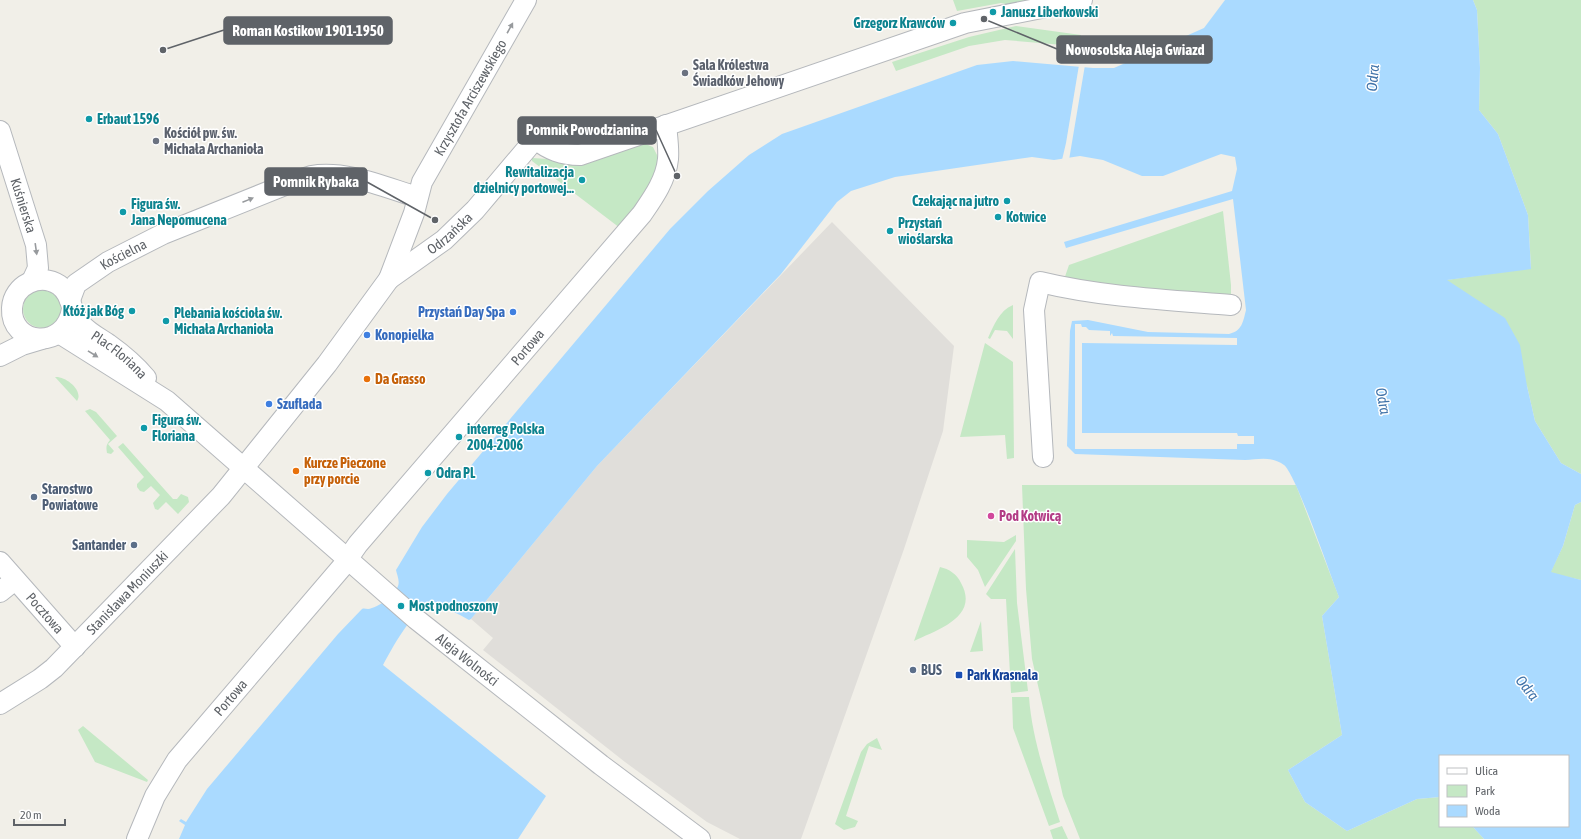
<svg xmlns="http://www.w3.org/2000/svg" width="1581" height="839" font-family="'Asap Condensed',sans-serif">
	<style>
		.industrial { fill: #e0deda }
		.green { fill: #c5e8c5 }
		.water { fill: #aadaff }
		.pier { fill: #f1efe8 }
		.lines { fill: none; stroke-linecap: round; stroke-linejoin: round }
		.minor-casing { stroke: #b5b8bc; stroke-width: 22 }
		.minor { stroke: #fff; stroke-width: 20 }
		.oneway { fill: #979a9d }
		.culture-dot { fill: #0f9aa8; stroke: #fff; stroke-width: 1.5 }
		.worship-dot { fill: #6b7280; stroke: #fff; stroke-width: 1.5 }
		.shop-dot { fill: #3f7fe0; stroke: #fff; stroke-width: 1.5 }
		.food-dot { fill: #e8710a; stroke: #fff; stroke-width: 1.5 }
		.service-dot { fill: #5c6f8a; stroke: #fff; stroke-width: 1.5 }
		.hotel-dot { fill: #d1479c; stroke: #fff; stroke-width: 1.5 }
		.transit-dot { fill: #1a4fb4; stroke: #fff; stroke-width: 1.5 }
		.labels { text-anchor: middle; stroke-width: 3; stroke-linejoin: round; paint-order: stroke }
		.culture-label { font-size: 14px; font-weight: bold; fill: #0d838f; stroke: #fff; text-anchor: start }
		.worship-label { font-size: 14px; font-weight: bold; fill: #5b616d; stroke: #fff; text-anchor: start }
		.street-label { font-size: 14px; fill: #5f6368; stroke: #fff }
		.shop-label { font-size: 14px; font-weight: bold; fill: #366cbe; stroke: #fff; text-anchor: start }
		.food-label { font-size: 14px; font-weight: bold; fill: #c56008; stroke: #fff; text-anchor: start }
		.service-label { font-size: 14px; font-weight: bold; fill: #4e5e75; stroke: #fff; text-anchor: start }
		.hotel-label { font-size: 14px; font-weight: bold; fill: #b23c85; stroke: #fff; text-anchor: start }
		.transit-label { font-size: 14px; font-weight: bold; fill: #164399; stroke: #fff; text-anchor: start }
		.water-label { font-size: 15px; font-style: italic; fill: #4174aa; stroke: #fff }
		.leader { fill: none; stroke: #5f6368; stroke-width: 1.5 }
		.callout-dot { fill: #5f6368; stroke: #fff; stroke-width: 1.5 }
		.callout { fill: #5f6368; stroke: #5f6368; stroke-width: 1.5 }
		.callout-label { font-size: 15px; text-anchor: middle; font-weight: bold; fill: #fff }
	</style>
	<rect width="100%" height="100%" fill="#f1efe8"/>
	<!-- industrial -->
	<path class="industrial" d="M832 222 954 346 943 431 904 549 801 839H740L707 822 625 762 483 650 493 638 471 619 597 466Z"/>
	<!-- green -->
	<path class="green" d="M953 0H1060L1022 8 1001 3 957 11Z
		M1473 0H1581V474L1561 463 1535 421 1527 386 1446 280 1531 268 1528 215 1498 134 1479 110 1480 68 1477 10Z
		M1016 26 1081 35V38L1076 42 1075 46 1005 40 969 46 896 71 892 62 969 37Z
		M643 143 653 147 659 159 658 175 620 228 532 161V158L548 159Z
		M1223 211 1231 285V313L1059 294 1069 265Z
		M23 309a19 19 0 1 1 38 0a19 19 0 1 1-38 0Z
		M1013 305V339L1007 331 995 330 990 339 988 338C994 325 999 311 1013 305Z
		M985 343 1013 362 1014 458 1007 459 1005 435 960 437Z
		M55 377C66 376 84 391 77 401Z
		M90 409 96 412 117 436 108 444 114 451 111 454 107 453C106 447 106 445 110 440L85 411Z
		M123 443 173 499H177L181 494 188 497 189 502 178 514 166 502 158 510 155 509 153 503 160 495 151 486 144 492 140 491 137 487V484L144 477 118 447Z
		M1022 485H1296L1339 597 1322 616 1342 735 1288 770 1305 802 1347 831 1417 799 1440 797V826H1472L1484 839H1080L1063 796 1032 659 1026 589Z
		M1581 502V580L1550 573 1563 546 1575 505Z
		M1016 535V541L985 587 978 570 967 557V540L1004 542Z
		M1015 549 1017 603 1028 691 1011 693 1006 599H991L986 594Z
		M940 567C949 569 957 574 961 583 980 617 937 630 914 641Z
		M981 621 983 651 970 652Z
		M1012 697H1029C1032 739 1047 781 1060 822L1049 826 1013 728Z
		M83 726 148 780 147 782 95 762 78 730Z
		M877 738 882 750 869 746 846 816 858 821 855 827 844 830 835 824 861 752 867 744Z
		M1062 826 1068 839H1053L1050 830Z"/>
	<!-- water -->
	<path class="water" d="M1225 0H1473L1477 10 1480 68 1479 110 1498 134 1528 215 1531 269 1447 280 1505 318 1520 345 1527 386 1535 421 1561 463 1581 474V502L1575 505 1563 546 1551 572 1581 580V839H1484L1472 826H1568V756H1440V797L1417 799 1347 831 1305 802 1288 770 1342 735 1322 616 1339 597C1331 577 1296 474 1284 465 1272 456 1259 459 1245 460L1075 454 1067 446 1070 331 1072 321 1088 320 1148 332 1229 334C1242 331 1243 322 1246 310L1233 199 1066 248 1064 242 1232 191 1237 169 1235 157 1221 154 1163 176H1142L1103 160 1080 156 1054 160 1032 157 895 177 851 191 837 202 781 274 597 466 471 619 469 620C459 614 443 606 431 605 415 605 390 652 383 665L546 796 518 839H179L185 825 179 821 181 819 186 822 207 789 338 634 362 609C364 608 366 609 368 609 378 608 395 595 398 586 400 581 397 575 396 570L422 527 447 494 670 229 708 191 749 155 782 134 977 65 1013 61 1093 68H1114L1204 28Z"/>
	<!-- pier -->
	<path class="pier" d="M1079 65H1085L1069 160 1059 161 1062 160 1066 143Z
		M1075 324H1081L1082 327H1086L1089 330 1110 331V336L1112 333 1113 336 1237 338V345L1082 343V433H1237L1238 436H1254V444H1237V449H1075Z"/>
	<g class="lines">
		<!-- minor casing -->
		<g class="minor-casing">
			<g id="minor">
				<path id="s1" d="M0 131 36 245 38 268 32 281"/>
				<path id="s2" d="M389 279 444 240 475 210 535 139C549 150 562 155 580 155L965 23 1082 0"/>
				<path id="s3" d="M70 300 76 284 108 262 163 234 290 183C297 181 304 178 311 176 346 170 384 187 417 197"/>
				<path id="s4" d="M72 309C65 352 10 345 12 308 13 285 40 272 59 285 73 295 70 313 81 324 88 332 99 338 108 344 122 354 135 365 146 378"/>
				<path id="s5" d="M59 333 167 401 416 619 601 765 700 839"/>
				<path d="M0 356 22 345 42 339"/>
				<path d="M1043 457 1034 310 1040 282C1102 297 1168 300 1231 305"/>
				<path id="s6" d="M351 554 358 544 642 214C653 198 666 180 668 159 669 148 667 136 666 125"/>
				<path id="s7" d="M0 562 75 647"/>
				<path d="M0 592 15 580"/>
				<path id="s8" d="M0 704 40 679 54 668 221 496 327 364 389 279 414 213 422 182 526 0"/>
				<path id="s9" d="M137 839 155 796 177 760 342 567"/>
			</g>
		</g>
		<!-- minor -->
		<use href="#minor" class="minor"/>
	</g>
	<!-- one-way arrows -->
	<defs><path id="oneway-solid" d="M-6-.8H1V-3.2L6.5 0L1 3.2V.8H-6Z"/></defs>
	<g class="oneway">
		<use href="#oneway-solid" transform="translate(510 28) rotate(-61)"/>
		<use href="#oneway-solid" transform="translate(248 200) rotate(-22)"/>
		<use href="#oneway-solid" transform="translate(36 249) rotate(82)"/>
		<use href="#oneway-solid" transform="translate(93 354) rotate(32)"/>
	</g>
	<!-- markers -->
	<g class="culture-dot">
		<circle cx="993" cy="12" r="4"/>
		<circle cx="953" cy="23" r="4"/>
		<circle cx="89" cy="119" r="4"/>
		<circle cx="582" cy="180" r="4"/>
		<circle cx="1007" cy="201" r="4"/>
		<circle cx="123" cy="212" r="4"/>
		<circle cx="998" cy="217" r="4"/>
		<circle cx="890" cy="231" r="4"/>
		<circle cx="132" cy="311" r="4"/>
		<circle cx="166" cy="321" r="4"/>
		<circle cx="144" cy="428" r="4"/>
		<circle cx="459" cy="437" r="4"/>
		<circle cx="428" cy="473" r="4"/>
		<circle cx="401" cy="606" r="4"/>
	</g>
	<g class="worship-dot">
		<circle cx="685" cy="73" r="4"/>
		<circle cx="156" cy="141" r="4"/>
	</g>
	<g class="shop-dot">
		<circle cx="513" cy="312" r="4"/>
		<circle cx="367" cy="335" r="4"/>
		<circle cx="269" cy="404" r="4"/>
	</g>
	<g class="food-dot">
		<circle cx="367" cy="379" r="4"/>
		<circle cx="296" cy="471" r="4"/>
	</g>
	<g class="service-dot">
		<circle cx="34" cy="497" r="4"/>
		<circle cx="134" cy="545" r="4"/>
		<circle cx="913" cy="670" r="4"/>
	</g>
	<circle class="hotel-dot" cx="991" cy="516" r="4"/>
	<rect class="transit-dot" x="955" y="671" width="8" height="8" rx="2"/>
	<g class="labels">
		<!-- culture labels -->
		<g class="culture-label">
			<text x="1001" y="17">Janusz Liberkowski</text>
			<text x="945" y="28" text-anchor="end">Grzegorz Krawców</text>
			<text x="97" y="124">Erbaut 1596</text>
			<text x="574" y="177" text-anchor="end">Rewitalizacja<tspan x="574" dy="16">dzielnicy portowej...</tspan></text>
			<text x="999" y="206" text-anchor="end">Czekając na jutro</text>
			<text x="131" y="209">Figura św.<tspan x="131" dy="16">Jana Nepomucena</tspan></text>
			<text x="1006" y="222">Kotwice</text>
			<text x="898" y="228">Przystań<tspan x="898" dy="16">wioślarska</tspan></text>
			<text x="124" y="316" text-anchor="end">Któż jak Bóg</text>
			<text x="174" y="318">Plebania kościoła św.<tspan x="174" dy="16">Michała Archanioła</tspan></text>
			<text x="152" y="425">Figura św.<tspan x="152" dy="16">Floriana</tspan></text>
			<text x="467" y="434">interreg Polska<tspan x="467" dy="16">2004-2006</tspan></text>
			<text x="436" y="478">Odra PL</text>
			<text x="409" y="611">Most podnoszony</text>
		</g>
		<!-- worship labels -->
		<g class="worship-label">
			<text x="693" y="70">Sala Królestwa<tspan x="693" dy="16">Świadków Jehowy</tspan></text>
			<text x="164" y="138">Kościół pw. św.<tspan x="164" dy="16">Michała Archanioła</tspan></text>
		</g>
		<!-- street labels -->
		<g class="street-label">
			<text dy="5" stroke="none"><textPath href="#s8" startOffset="779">Krzysztofa Arciszewskiego</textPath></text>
			<text dy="5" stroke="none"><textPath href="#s1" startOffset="78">Kuśnierska</textPath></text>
			<text dy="5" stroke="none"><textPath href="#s2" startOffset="76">Odrzańska</textPath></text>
			<text dy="5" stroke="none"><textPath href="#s3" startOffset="73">Kościelna</textPath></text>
			<text dy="5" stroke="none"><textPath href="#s6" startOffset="272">Portowa</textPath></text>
			<text dy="5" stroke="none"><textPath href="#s4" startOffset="252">Plac Floriana</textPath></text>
			<text dy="5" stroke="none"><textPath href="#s8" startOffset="170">Stanisława Moniuszki</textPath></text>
			<text dy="5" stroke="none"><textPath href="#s7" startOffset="68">Pocztowa</textPath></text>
			<text dy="5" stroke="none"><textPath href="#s5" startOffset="524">Aleja Wolności</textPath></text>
			<text dy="5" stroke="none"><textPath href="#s9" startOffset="171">Portowa</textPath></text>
		</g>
		<!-- shop labels -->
		<g class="shop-label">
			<text x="505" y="317" text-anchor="end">Przystań Day Spa</text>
			<text x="375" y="340">Konopielka</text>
			<text x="277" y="409">Szuflada</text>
		</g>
		<!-- food labels -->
		<g class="food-label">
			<text x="375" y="384">Da Grasso</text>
			<text x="304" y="468">Kurcze Pieczone<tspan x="304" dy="16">przy porcie</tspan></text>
		</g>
		<!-- service labels -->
		<g class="service-label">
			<text x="42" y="494">Starostwo<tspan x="42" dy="16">Powiatowe</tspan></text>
			<text x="126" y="550" text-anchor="end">Santander</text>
			<text x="921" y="675">BUS</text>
		</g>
		<!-- hotel labels -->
		<g class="hotel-label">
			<text x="999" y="521">Pod Kotwicą</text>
		</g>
		<!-- transit labels -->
		<g class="transit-label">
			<text x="967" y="680">Park Krasnala</text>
		</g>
		<!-- water labels -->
		<g class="water-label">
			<text transform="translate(1373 78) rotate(-85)" y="5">Odra</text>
			<text transform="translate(1383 401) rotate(79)" y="5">Odra</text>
			<text transform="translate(1527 688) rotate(51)" y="5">Odra</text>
		</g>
	</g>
	<!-- callouts -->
	<path class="leader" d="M163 50L224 30M984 19L1057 49M677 176L656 130M435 220L367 182"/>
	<g class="callout-dot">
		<circle cx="163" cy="50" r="4"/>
		<circle cx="984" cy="19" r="4"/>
		<circle cx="677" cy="176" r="4"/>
		<circle cx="435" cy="220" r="4"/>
	</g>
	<g class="callout">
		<rect x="224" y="17" width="168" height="27" rx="4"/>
		<rect x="1057" y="36" width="155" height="27" rx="4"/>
		<rect x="518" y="117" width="138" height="27" rx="4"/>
		<rect x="265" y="168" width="102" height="27" rx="4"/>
	</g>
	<g class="callout-label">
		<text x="308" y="36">Roman Kostikow 1901-1950</text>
		<text x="1135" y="55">Nowosolska Aleja Gwiazd</text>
		<text x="587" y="135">Pomnik Powodzianina</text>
		<text x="316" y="187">Pomnik Rybaka</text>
	</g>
	<!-- legend -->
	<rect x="1439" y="755" width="130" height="72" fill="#ffffff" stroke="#bfc1c3"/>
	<rect x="1447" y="768" width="20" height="6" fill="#ffffff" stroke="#bfc1c3"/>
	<text x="1475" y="775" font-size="12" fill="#5f6368">Ulica</text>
	<rect x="1447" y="785" width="20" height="12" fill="#c5e8c5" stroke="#bfc1c3"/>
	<text x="1475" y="795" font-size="12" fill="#5f6368">Park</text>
	<rect x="1447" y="805" width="20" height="12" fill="#aadaff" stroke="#bfc1c3"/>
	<text x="1475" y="815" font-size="12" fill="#5f6368">Woda</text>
	<!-- scale -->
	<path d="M14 819v6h51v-6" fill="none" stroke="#5f6368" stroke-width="2"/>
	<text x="20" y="819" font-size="12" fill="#5f6368" stroke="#ffffff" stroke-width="3" paint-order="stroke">20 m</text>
</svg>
